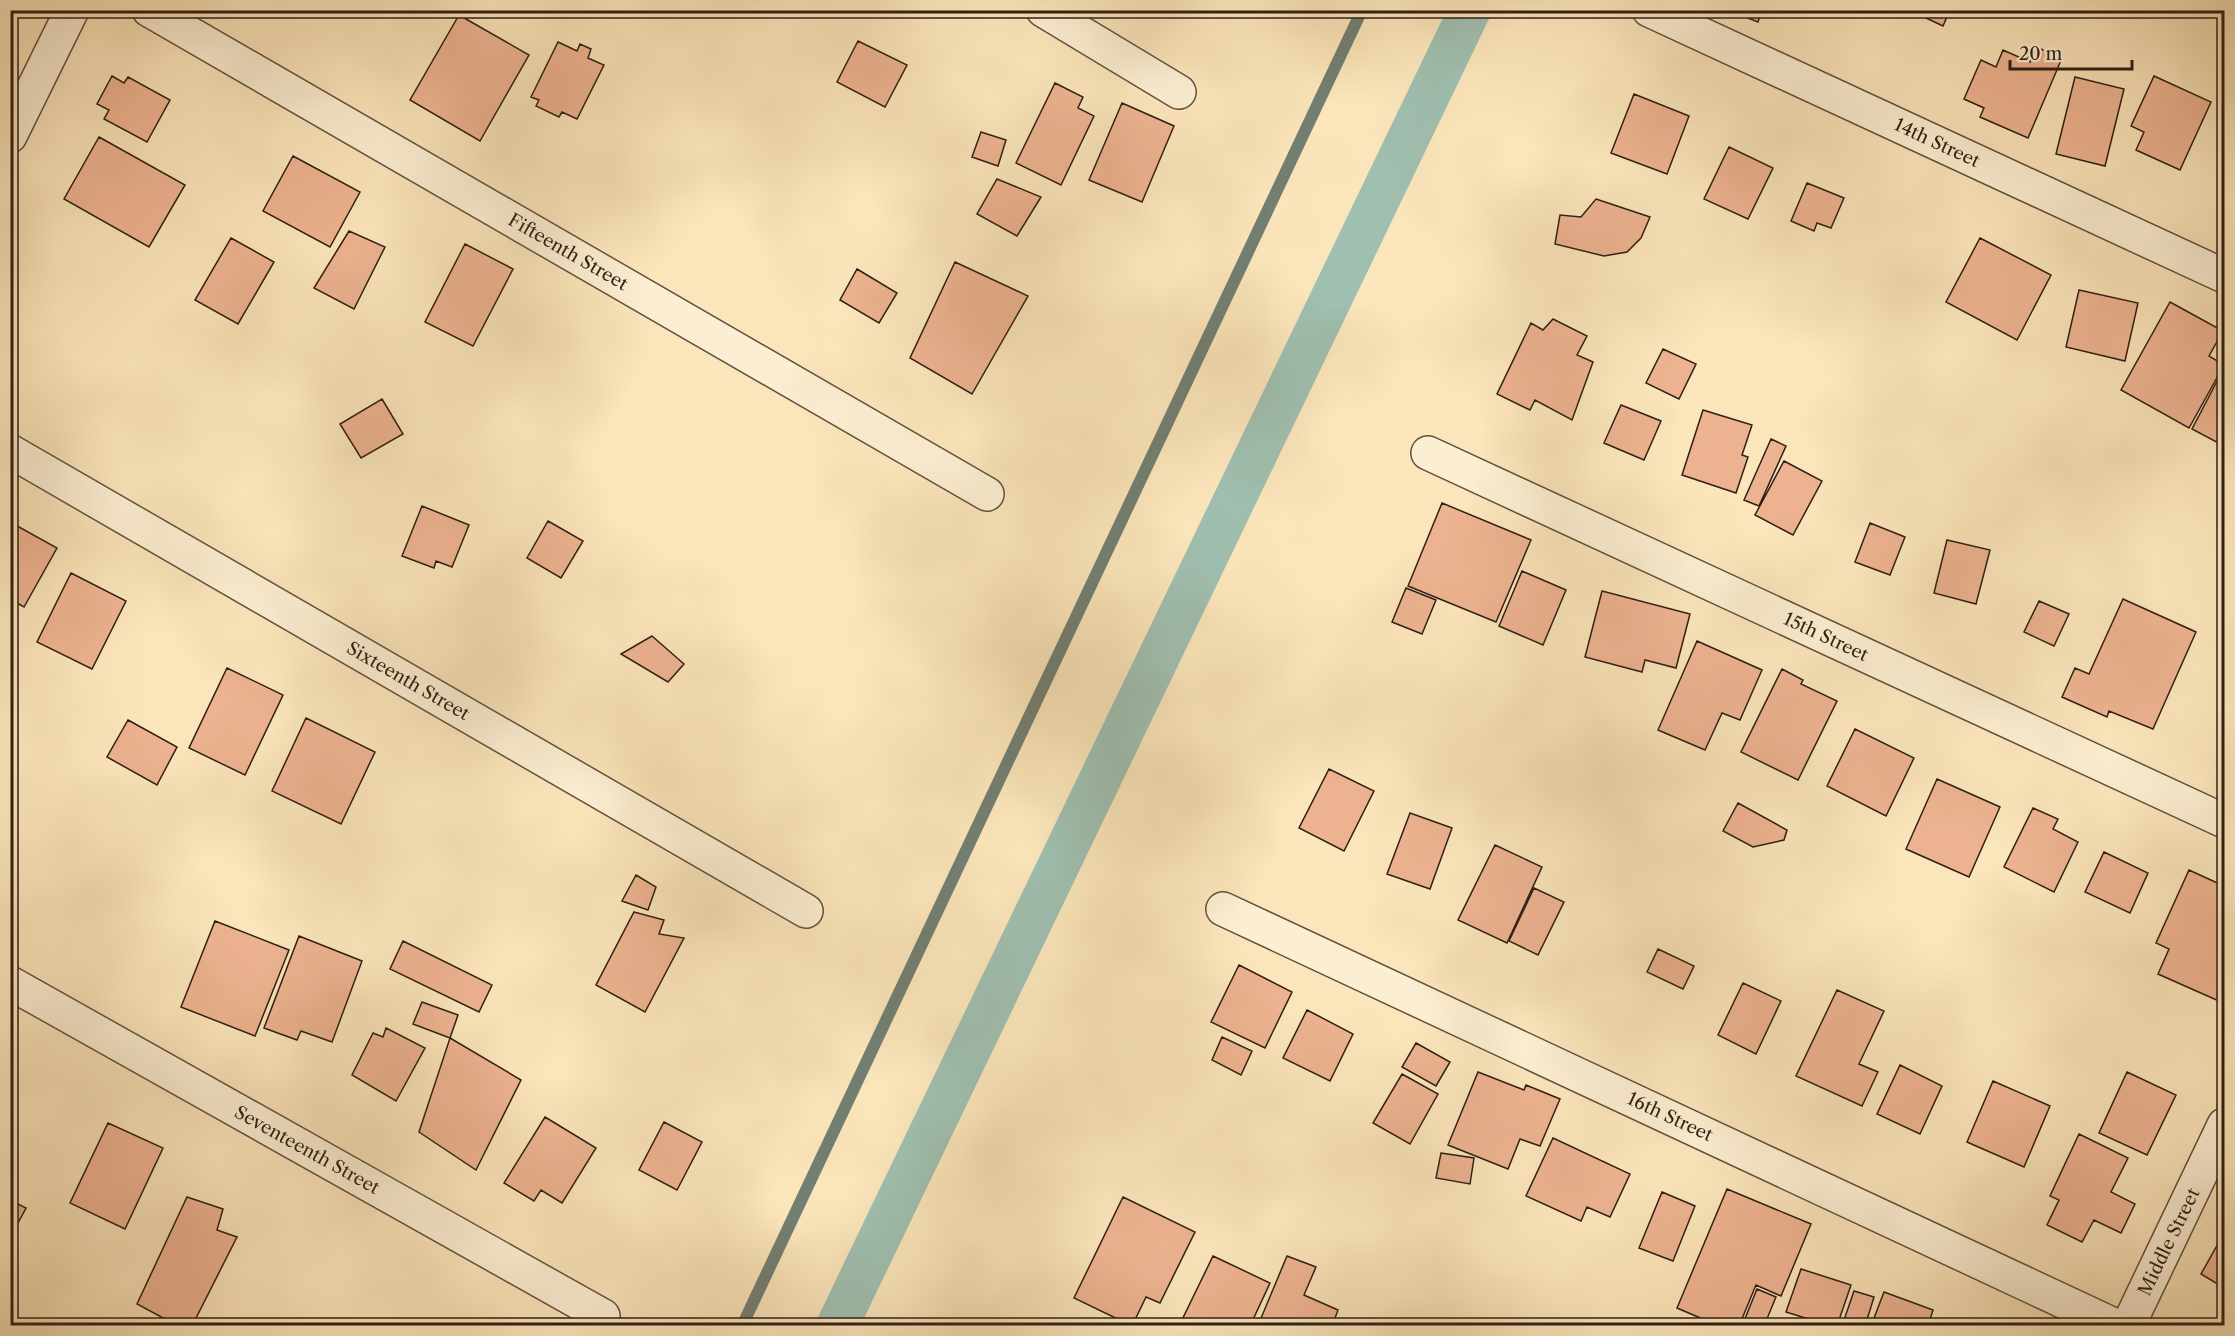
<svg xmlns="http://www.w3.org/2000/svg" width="2235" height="1336" font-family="'Libre Caslon Text',serif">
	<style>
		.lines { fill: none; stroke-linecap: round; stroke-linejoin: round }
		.stream { stroke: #727f72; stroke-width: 12 }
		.canal { stroke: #9fbfb0; stroke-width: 42 }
		.building { fill: #edb390; stroke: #2f1e15; stroke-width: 1.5 }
		.minor-casing { stroke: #62503e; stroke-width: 36 }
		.minor { stroke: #fceed2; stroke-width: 33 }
		.labels { text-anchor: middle; stroke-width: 5; stroke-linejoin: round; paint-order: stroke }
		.street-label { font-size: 18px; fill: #2f1e15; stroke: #fceed2 }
	</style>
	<rect width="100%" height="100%" fill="#fbe5ba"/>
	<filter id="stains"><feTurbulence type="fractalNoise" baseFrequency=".00333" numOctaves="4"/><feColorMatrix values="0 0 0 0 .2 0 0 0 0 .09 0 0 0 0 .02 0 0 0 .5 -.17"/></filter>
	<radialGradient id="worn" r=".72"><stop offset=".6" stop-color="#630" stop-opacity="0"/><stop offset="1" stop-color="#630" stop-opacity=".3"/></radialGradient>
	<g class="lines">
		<!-- stream -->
		<path class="stream" d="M742 1326 1362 10"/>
		<!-- canal -->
		<path class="canal" d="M837 1326 1470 10"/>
	</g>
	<!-- building -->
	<path class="building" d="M1727 10H1762L1758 22Z
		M1909 10H1950L1943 26Z
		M459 15 529 55 480 141 410 100Z
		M858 41 907 65 885 107 837 82Z
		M558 42 577 51 580 44 591 49 588 58 604 65 577 119 562 112 559 117 536 106 539 100 531 97Z
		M2036 47 2062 58 2028 138 1980 117 1984 108 1964 99 1981 60 1996 67 2003 50 2030 62Z
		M112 76 124 83 128 77 170 100 147 142 104 119 109 110 97 104Z
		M2154 76 2211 102 2180 170 2136 150 2144 132 2131 126Z
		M2075 77 2124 89 2105 166 2056 154Z
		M1055 83 1083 97 1078 108 1094 116 1061 185 1016 163Z
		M1634 94 1689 116 1667 174 1611 153Z
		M1122 103 1174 126 1142 202 1089 180Z
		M981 132 1006 140 998 166 972 157Z
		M99 137 185 185 149 247 64 199Z
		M1729 147 1773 168 1748 219 1704 199Z
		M293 156 360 192 330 247 263 211Z
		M997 179 1041 197 1017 236 977 214Z
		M1807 183 1844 198 1831 228 1817 223 1814 231 1791 221Z
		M1596 199 1650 217 1641 238 1627 252 1604 256 1555 244 1560 215 1581 217Z
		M349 231 385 247 354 309 314 288Z
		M231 238 274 262 238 324 195 300Z
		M1980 238 2051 275 2017 340 1946 302Z
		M465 244 513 269 473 346 425 322Z
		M955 262 1028 296 972 394 910 358Z
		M857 269 897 293 879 323 840 300Z
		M2079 290 2138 303 2125 361 2066 347Z
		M2170 302 2223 331 2209 356 2224 365 2189 428 2121 390Z
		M1553 319 1587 336 1577 355 1593 362 1572 420 1535 400 1530 410 1497 394 1531 323 1543 330Z
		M1663 349 1696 364 1679 399 1646 383Z
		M2224 368V446L2192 429Z
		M382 399 403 434 361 458 340 424Z
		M1621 405 1661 421 1644 460 1604 443Z
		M1703 410 1752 425 1742 455 1748 457 1736 493 1682 475Z
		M1771 439 1786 446 1759 506 1744 500Z
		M1784 461 1822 481 1793 535 1755 515Z
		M1442 503 1531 540 1496 622 1408 586Z
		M422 506 469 525 452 567 436 561 434 568 402 556Z
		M548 521 583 541 561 578 527 558Z
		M10 522 57 548 24 607 10 599Z
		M1870 523 1905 537 1890 575 1855 562Z
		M1947 540 1990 550 1976 604 1934 593Z
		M1522 571 1566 590 1543 645 1499 626Z
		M71 573 126 601 92 669 37 642Z
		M1406 588 1436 600 1422 634 1392 622Z
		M1602 591 1690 614 1676 668 1645 660 1642 672 1585 657Z
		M2123 599 2196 632 2153 729 2109 711 2107 717 2062 697 2075 668 2089 674Z
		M2039 601 2069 614 2054 646 2024 632Z
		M652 636 684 664 668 682 621 654Z
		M1697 641 1762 670 1740 720 1722 713 1705 750 1658 730Z
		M227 668 283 695 245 775 189 748Z
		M1782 669 1803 680 1801 684 1837 701 1798 780 1741 752Z
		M306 718 375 752 341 824 272 791Z
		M128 720 177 747 157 785 107 757Z
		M1855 729 1914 758 1886 816 1827 786Z
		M1329 769 1374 791 1344 851 1299 828Z
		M1937 779 2000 807 1969 877 1906 849Z
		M1738 803 1787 830 1784 840 1753 847 1723 831Z
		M2033 808 2058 819 2053 829 2078 842 2054 892 2004 867Z
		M1410 813 1452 828 1430 889 1387 874Z
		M1495 845 1542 867 1507 943 1458 920Z
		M2104 852 2148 873 2130 913 2085 892Z
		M2189 870 2224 886V995L2221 1002 2158 974 2169 949 2156 943Z
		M636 875 656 887 648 910 622 901Z
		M1534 888 1564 902 1538 955 1509 941Z
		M634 912 664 920 659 934 684 938 645 1012 596 985Z
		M215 921 289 950 255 1036 181 1007Z
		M299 936 362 961 332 1042 301 1031 297 1040 264 1028Z
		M403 941 492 985 479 1012 390 969Z
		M1658 949 1694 966 1683 989 1647 972Z
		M1239 965 1292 992 1265 1048 1211 1022Z
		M1743 983 1781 1001 1756 1054 1718 1035Z
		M1837 990 1884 1011 1859 1064 1878 1072 1862 1106 1796 1076Z
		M422 1002 458 1015 450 1038 413 1024Z
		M1307 1010 1353 1034 1330 1081 1283 1058Z
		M386 1028 425 1048 396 1101 352 1075 373 1033 383 1037Z
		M1222 1037 1252 1051 1241 1075 1212 1060Z
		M450 1038 521 1080 476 1170 419 1132Z
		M1416 1043 1450 1062 1436 1086 1402 1067Z
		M1900 1065 1942 1086 1920 1134 1877 1114Z
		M1478 1072 1524 1090 1526 1085 1560 1099 1540 1146 1520 1139 1508 1169 1448 1145Z
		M2127 1072 2176 1095 2147 1155 2099 1133Z
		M1402 1074 1438 1094 1410 1144 1373 1123Z
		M1993 1081 2050 1106 2024 1167 1967 1142Z
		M545 1117 596 1148 562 1203 541 1190 534 1201 504 1183Z
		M664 1122 702 1142 677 1190 639 1170Z
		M108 1123 163 1148 125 1229 70 1203Z
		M2079 1134 2128 1158 2111 1192 2135 1204 2121 1233 2094 1220 2082 1242 2047 1225 2059 1200 2050 1196Z
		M1553 1138 1630 1174 1610 1217 1587 1207 1581 1221 1526 1196Z
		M1441 1153 1474 1158 1470 1184 1436 1178Z
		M1727 1189 1811 1224 1781 1296 1756 1285 1739 1326H1719L1677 1308Z
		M1662 1192 1695 1206 1673 1261 1639 1248Z
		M187 1197 223 1209 217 1230 237 1237 192 1326H178L137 1304Z
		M1123 1197 1195 1232 1160 1303 1146 1297 1132 1326 1074 1298Z
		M10 1200 26 1208 10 1238Z
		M2224 1233V1288L2201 1274Z
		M1213 1256 1270 1283 1250 1326H1179Z
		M1287 1256 1316 1267 1304 1295 1338 1310 1332 1326H1266L1259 1323Z
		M1801 1269 1851 1285 1837 1326H1831L1786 1312Z
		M1757 1289 1776 1297 1764 1326H1742Z
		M1854 1291 1874 1297 1865 1326H1842Z
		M1884 1292 1933 1310 1928 1326H1871Z"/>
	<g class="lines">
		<!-- minor casing -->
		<g class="minor-casing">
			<path id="minor" d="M149 10 987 494
				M1043 10 1179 92
				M1649 10 2224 276
				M10 136 72 10
				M10 451 806 911
				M1428 453 2224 821
				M1223 909 2116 1326
				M10 983 603 1316
				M2128 1326 2224 1125"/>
		</g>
		<!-- minor -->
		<use href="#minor" class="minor"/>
	</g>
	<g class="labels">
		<!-- street labels -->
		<g class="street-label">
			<text transform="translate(1937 143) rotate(25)" y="6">14th Street</text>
			<text transform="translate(568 252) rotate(30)" y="6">Fifteenth Street</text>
			<text transform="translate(1826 637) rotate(25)" y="6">15th Street</text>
			<text transform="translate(408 681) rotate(30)" y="6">Sixteenth Street</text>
			<text transform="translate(1670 1117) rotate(25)" y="6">16th Street</text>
			<text transform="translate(307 1150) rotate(29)" y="6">Seventeenth Street</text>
			<text transform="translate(2169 1242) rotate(-64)" y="6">Middle Street</text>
		</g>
	</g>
	<!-- margin -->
	<rect width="2235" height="1336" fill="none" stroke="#fbe5ba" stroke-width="36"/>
	<rect x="12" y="12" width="2211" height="1312" fill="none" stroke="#2f1e15" stroke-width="3"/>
	<rect x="18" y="18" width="2199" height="1300" fill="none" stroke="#2f1e15" stroke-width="1.5"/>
	<!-- scale -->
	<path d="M2010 60v9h122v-9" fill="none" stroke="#2f1e15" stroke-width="3"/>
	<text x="2019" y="60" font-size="18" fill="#2f1e15" stroke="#fceed2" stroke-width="4.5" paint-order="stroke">20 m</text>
	<rect width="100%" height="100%" filter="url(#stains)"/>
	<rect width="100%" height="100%" fill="url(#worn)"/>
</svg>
